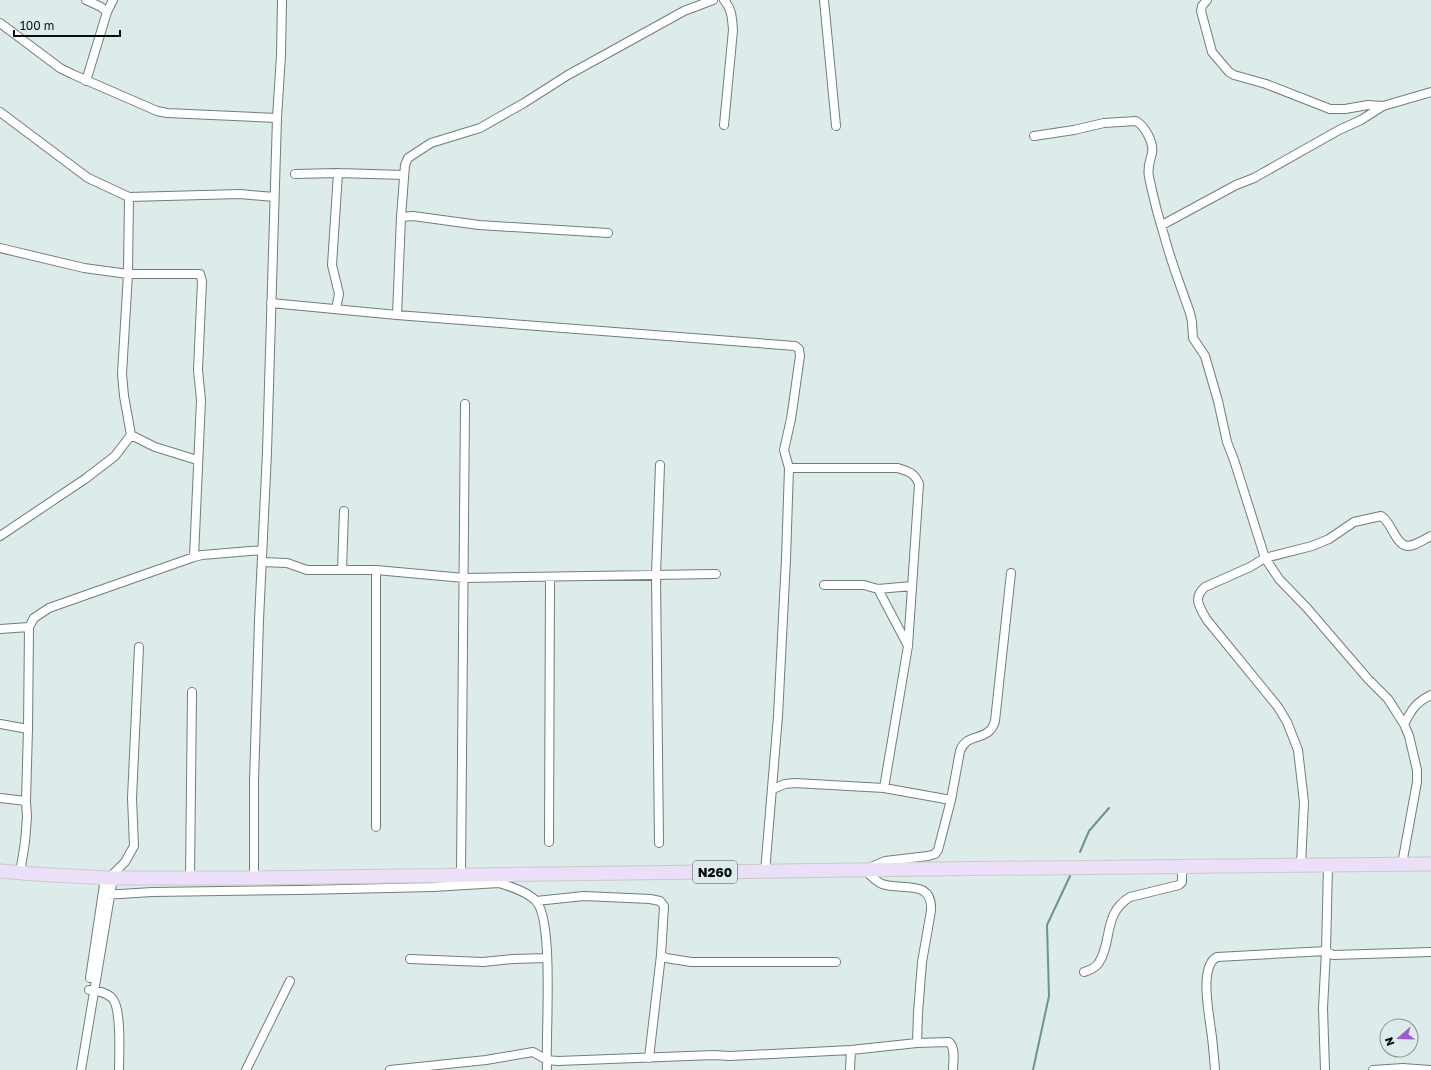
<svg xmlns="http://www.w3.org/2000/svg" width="1431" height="1070" font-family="'Golos Text',sans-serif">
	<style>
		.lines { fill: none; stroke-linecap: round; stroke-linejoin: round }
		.stream { stroke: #6d938e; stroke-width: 2 }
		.street-casing { stroke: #707e7c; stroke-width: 10 }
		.primary-casing { stroke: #c9caca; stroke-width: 15 }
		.street { stroke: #fff; stroke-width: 8 }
		.primary { stroke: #ecdff8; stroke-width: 13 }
		.labels { text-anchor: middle; stroke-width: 3; stroke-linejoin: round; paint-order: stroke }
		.shield { fill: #ddecea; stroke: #48504f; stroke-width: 1 }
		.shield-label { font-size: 13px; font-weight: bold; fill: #080d0d }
	</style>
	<rect width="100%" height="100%" fill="#ddecea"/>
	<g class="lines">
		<!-- stream -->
		<path class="stream" d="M1080 852 1089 831 1109 808
			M1033 1070 1049 996 1047 925 1070 876"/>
		<!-- street casing -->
		<g class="street-casing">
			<path id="street" d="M86 0 101 7 107 12 86 81
				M824 0 836 126
				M1207 0 1202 6 1201 11 1212 52 1229 72 1234 75 1266 84 1330 109H1345L1368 105 1383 106
				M107 12 113 0
				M0 23 60 68 72 74 157 111 167 113 277 118
				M0 112 88 178 129 197 240 194 274 197
				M724 125 733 30C732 18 732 9 724 0
				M1034 136 1074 130 1104 123 1136 121C1145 126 1154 143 1152 153 1150 162 1147 167 1149 177 1153 196 1158 216 1164 235 1171 262 1181 287 1190 313L1192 322 1193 338 1205 356 1218 401 1227 442 1234 460 1265 558 1279 579 1307 608 1368 679 1388 699 1404 724 1409 736 1417 770V782L1402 864
				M295 174 338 173 404 175
				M401 217 413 216 479 225 608 233
				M1162 225 1236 185 1254 178 1339 130 1361 120 1383 106 1431 92
				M0 248 84 268 128 274H200L202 281 198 370 201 400 194 557
				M271 303 397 315 795 346 799 349 800 356 791 419 784 450 789 468 786 559 778 716 765 872
				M336 309 339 294 332 265 338 173
				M397 315 401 217 405 165 408 158 431 143 480 128 524 103 568 75 684 11 713 0
				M131 435 155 447 197 460
				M789 468H898C909 472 914 472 919 484L908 646 884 788
				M0 536 85 479 115 456 131 435 124 396 122 374 128 274 129 197
				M262 562 287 563 307 570H376L464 578 716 574
				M342 570 344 511
				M376 570V827
				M824 585H864L878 589 912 586
				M878 589 908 646
				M0 629 29 627
				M0 724 28 729
				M1404 724C1412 709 1416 702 1431 695
				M773 789 785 784 795 783 884 788 951 800
				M0 798 26 801
				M549 842 550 577
				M659 843 656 575 660 465
				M1301 865 1304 802 1298 750 1287 722 1278 707 1207 620C1200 608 1192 598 1205 587L1250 567 1265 558 1312 546 1329 539 1354 522 1381 516C1386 519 1388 523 1391 528 1404 553 1409 548 1431 536
				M20 873 25 842 27 817 26 801 28 729 29 627 34 618 49 608 194 557 202 555 262 550
				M461 875 465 404
				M109 878 125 862 134 846 132 798 139 647
				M190 878 192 692
				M254 878V782L259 620 267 452 277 118 281 55 282 0
				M494 881C507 886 525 890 535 900 555 917 545 1039 547 1070
				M104 895 152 892 300 890 433 887 499 883
				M536 901 584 896 650 899 660 901 664 906 661 955 666 958 691 962H836
				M410 959 483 962 513 959 547 958
				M1084 972C1089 970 1094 969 1098 964 1113 943 1102 914 1130 897L1179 885 1182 882V867
				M90 978 105 878
				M89 990C96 990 107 993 112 998 122 1008 119 1055 119 1070
				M917 1043 918 1013 922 962 931 911C933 878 901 891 882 884 875 881 870 875 865 870L885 861 928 856 935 854 938 850 951 800 960 751C967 731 989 743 995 721L1011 573
				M649 1058 661 955
				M81 1070 113 878
				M246 1070 290 981
				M390 1070 486 1060 533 1052 547 1060 558 1061 714 1055 730 1056 851 1050 917 1043 949 1042C956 1048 953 1061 953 1070
				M850 1070 851 1050
				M1215 1070C1214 1057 1213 1043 1211 1030 1209 1013 1199 966 1217 957L1326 951 1333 955 1431 952
				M1325 1070 1323 1008 1326 951 1328 865
				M1373 1070 1403 1068 1430 1070"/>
		</g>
		<!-- primary casing -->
		<g class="primary-casing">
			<path id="primary" d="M0 871 34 874 109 878H254L929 869 1431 864"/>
		</g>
		<!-- street -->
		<use href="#street" class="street"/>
		<!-- primary -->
		<use href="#primary" class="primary"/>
	</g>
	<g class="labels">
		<!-- shield labels -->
		<rect class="shield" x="693" y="861" width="44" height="22" rx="3"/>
		<g class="shield-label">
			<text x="715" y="877">N260</text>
		</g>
	</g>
	<!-- north arrow -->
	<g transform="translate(1399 1038) rotate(250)"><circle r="19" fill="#ddecea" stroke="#889392"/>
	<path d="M0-3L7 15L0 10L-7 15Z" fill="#9e59ce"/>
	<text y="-6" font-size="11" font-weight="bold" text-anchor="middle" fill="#080d0d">N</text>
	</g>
	<!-- scale -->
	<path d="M14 30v6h106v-6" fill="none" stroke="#080d0d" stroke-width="2"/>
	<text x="20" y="30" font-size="12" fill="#080d0d" stroke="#ddecea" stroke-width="3" paint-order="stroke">100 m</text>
</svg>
